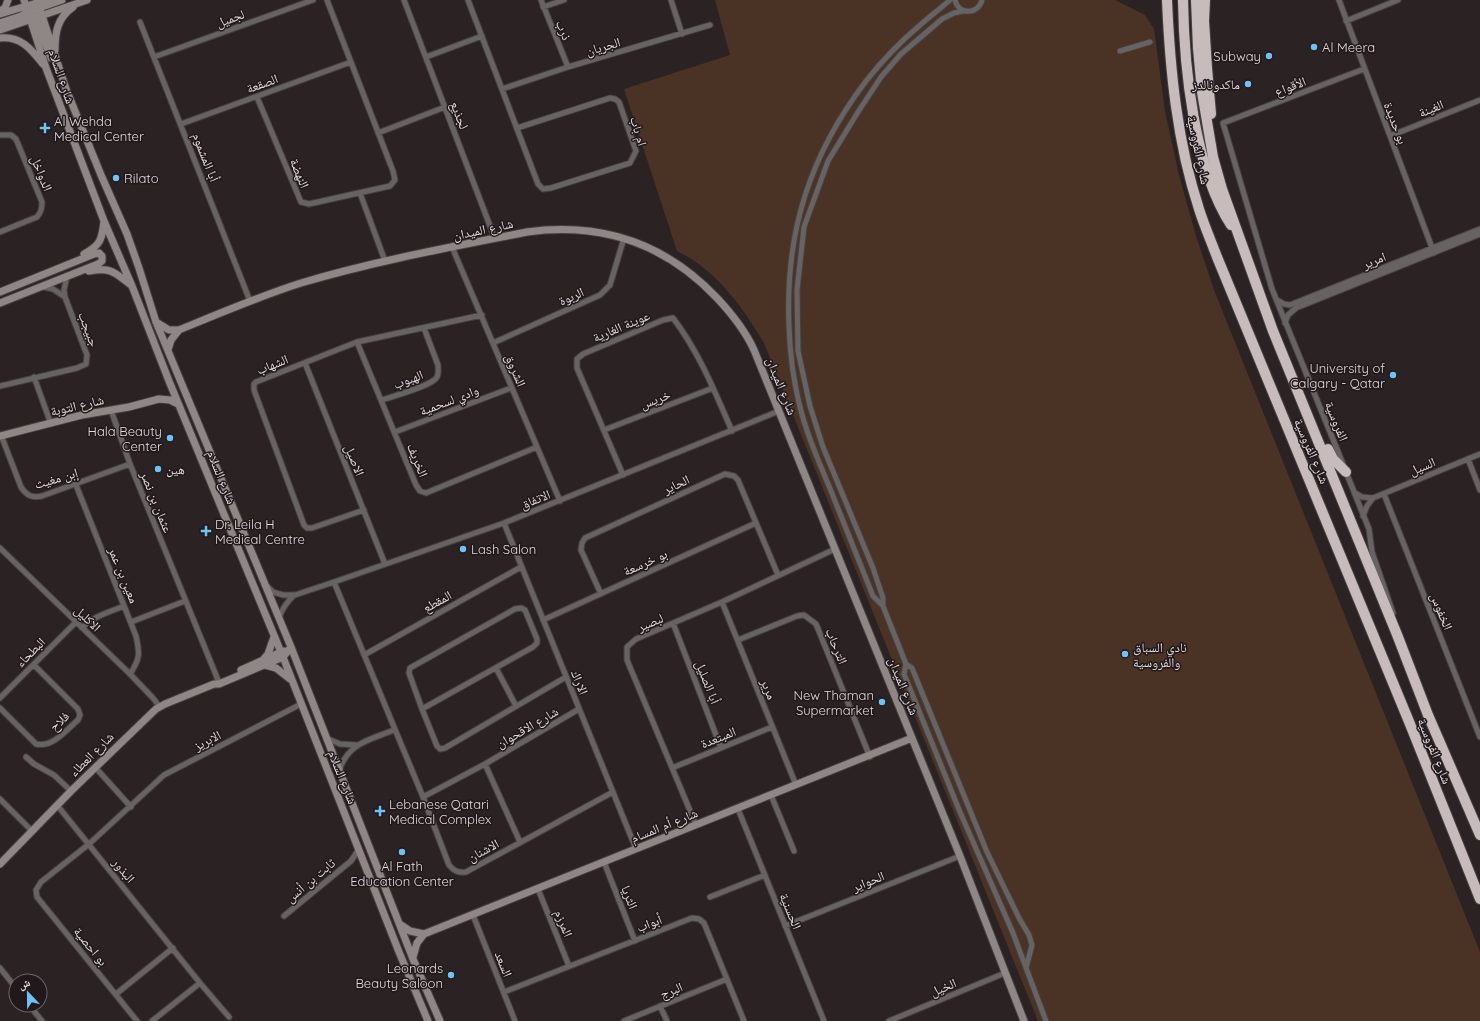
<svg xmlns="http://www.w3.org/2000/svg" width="1480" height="1021" font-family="Quicksand,'Noto Naskh Arabic',sans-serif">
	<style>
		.green { fill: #4a3325 }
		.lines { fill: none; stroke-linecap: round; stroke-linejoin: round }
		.street-casing { stroke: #474041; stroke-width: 7 }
		.secondary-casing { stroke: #474041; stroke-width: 9 }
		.highway-casing { stroke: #474041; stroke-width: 12 }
		.street { stroke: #686363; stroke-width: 5 }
		.secondary { stroke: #8e8786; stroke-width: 7 }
		.highway { stroke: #c7bcbb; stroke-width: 10 }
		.poi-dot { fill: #70c2f4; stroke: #20181a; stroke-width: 1.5 }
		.labels { text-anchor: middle; stroke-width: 3; stroke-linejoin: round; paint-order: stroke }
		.street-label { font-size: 13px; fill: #e1dbdd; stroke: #20181a }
		.poi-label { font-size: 13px; fill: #e1dbdd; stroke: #20181a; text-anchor: start }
	</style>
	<rect width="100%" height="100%" fill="#2a2223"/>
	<!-- green -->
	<path class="green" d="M715 0H1115L1145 15 1154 29 1165 111 1180 179 1196 236 1214 290 1480 952V1021H1038L764 343C742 306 716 270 677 251L624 89 730 55Z"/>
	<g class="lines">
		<!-- street casing -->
		<g class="street-casing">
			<path id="street" d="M404 0 495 239
				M468 0 538 184 543 189 551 188 630 163 636 151 619 102 615 99 610 98 517 128
				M541 0 568 67
				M671 0 682 34
				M955 0C958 15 978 15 982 0
				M1339 0 1434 253
				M543 7 564 0
				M963 11 954 13 942 19 901 54 881 77 858 112 828 161 804 227 797 290 798 351 810 406 823 447 873 568 883 598V606L906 664 904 674 960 812 1013 933 1046 1021
				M1346 21 1398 0
				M140 22 250 301
				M1120 51 1150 42
				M154 57 313 0
				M426 57 482 36
				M502 89 568 67 710 25
				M257 97 301 202 309 204 390 186 395 180 393 171 327 0
				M181 124 351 62
				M378 133 445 107
				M0 135H11L16 139 42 202C42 209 41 212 37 217L0 232
				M1390 136 1480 100
				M360 193 385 261
				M452 247 560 501
				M43 287 53 289 65 297
				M1277 300 1284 304 1290 305 1480 229
				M1285 323 1288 315 1296 308 1480 234
				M357 342 416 485 420 491 426 493 537 447
				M493 343 600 295 610 285 624 238
				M305 363 385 564
				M34 377 51 424
				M0 386 77 368 86 364 87 355 65 297 64 290 67 276
				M382 400C393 396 432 386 437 377 439 373 438 369 438 365L424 328
				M111 410 130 464 218 680
				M604 430 713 388
				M395 432 511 388
				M1 435 21 487C27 496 32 498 42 496L130 464
				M1468 459 1480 490
				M1343 464 1272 289 1223 123 1364 69
				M1346 472 1369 529 1372 552 1393 613
				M623 475 577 368V359L583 354 663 320 673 318C699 352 715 392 732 431
				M76 485 136 636C140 654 140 659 130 674
				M1355 493 1362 497 1373 498 1480 454
				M1384 494 1480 737
				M364 510 312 528H307L304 525 254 390V384L256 382 357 342 482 315
				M1363 516 1367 506 1373 498
				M504 523 636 849
				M0 548 130 674 153 698 159 706
				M334 582 423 797 449 865C454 871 458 873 466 872L613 792
				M267 586 273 592 283 595H295L334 582 504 523 779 411
				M601 594 581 550 582 543 585 538 725 474 734 476 738 480 778 575
				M722 602 796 785
				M883 606 873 596C859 561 845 526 831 491 819 462 806 433 799 403 793 378 790 353 789 327 785 233 809 156 866 81 882 61 900 42 919 26 929 17 940 9 950 0
				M521 608 525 610 537 639V643L533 647 422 709 409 673 410 668 515 609Z
				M279 618C282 608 287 602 294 595
				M543 620 756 523
				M131 622 185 601
				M673 623 721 748
				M82 628C93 616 110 612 124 606
				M738 640 797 616 804 615 816 624 870 757
				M364 655 521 567
				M906 664 912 668 987 852 1019 918 1029 935 1032 945 1026 968
				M496 668 516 706
				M0 698 76 622
				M0 708 36 744C53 748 66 730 78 720L80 715 78 709 34 665
				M422 709 437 746 440 749 445 748 566 677
				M326 738 340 744 357 745
				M26 757 34 764 54 775 71 791
				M485 764 520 842
				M95 767 131 807
				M672 768 772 727
				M339 771C348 743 369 740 394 730
				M771 795 794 851
				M423 797 485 764 579 709
				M0 799 32 831
				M57 805 200 983 229 1017
				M738 809 824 1021
				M696 825 627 660V647L636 639 722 602 835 549
				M604 862 635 941
				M538 889 569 966
				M710 897 765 875
				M473 915 515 1021
				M284 916 351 861 359 849
				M785 926 960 856
				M0 968 16 988
				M504 992 692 918 699 919 704 923 744 1021
				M116 994 173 948
				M29 1005 42 1021
				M660 1006 667 1021
				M137 1021 37 897 36 890 41 882 89 844 164 775 301 704
				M152 1021 200 983
				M624 1021 727 979
				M889 1021 1005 973"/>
		</g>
		<!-- secondary casing -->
		<g class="secondary-casing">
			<path id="secondary" d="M24 0 46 68 104 221 132 286 169 381 283 657 399 952 428 1021
				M37 0 66 89 101 175 127 234 139 268 156 322 291 647 413 959 440 1021
				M28 8 37 21 51 58
				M36 10 39 8 62 0
				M0 11 5 8 8 0
				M0 14 47 0
				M0 23 21 16 31 10
				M0 30 87 0
				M0 38C21 36 31 49 43 64
				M55 50C55 33 57 18 73 7
				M84 254C101 245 102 239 104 221
				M89 271C111 267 114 272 131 285
				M0 292 94 254 99 253 102 256V261L98 264 0 303
				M156 322 169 330H179C220 313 260 296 301 283 375 261 451 247 527 232 601 222 665 243 717 298 732 314 745 330 754 350L960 856 1024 1021
				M168 350 171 340 179 330
				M0 436 82 415 129 407 159 399 170 400 178 404
				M263 660 268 654 274 637
				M265 665 276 668 290 679
				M241 670 281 652 284 651
				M0 864 71 791 156 709 165 704 214 684H219L283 657 291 647
				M401 925 410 931 424 934
				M413 957 417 943 424 934 912 738"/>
		</g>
		<!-- highway casing -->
		<g class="highway-casing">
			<path id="highway" d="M1167 0C1170 70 1177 142 1199 209 1204 225 1211 241 1217 257L1410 724 1480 899
				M1183 0C1184 67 1194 168 1231 225
				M1196 0 1198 48 1202 92 1213 157 1222 189 1273 331 1398 637 1428 715 1480 835
				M1205 0 1204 21 1207 68 1211 114
				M1328 449 1333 459 1346 472"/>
		</g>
		<!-- street -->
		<use href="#street" class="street"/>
		<!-- secondary -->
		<use href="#secondary" class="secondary"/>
		<!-- highway -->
		<use href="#highway" class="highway"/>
	</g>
	<!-- markers -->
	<g class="poi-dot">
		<circle cx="1314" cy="47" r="4"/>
		<circle cx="1269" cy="56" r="4"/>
		<circle cx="1248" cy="84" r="4"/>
		<path d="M43 122h4v4h4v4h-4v4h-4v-4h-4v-4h4z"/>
		<circle cx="116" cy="178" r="4"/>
		<circle cx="1393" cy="375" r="4"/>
		<circle cx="170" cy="438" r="4"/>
		<circle cx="158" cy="469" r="4"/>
		<path d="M204 525h4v4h4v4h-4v4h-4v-4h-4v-4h4z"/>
		<circle cx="463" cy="549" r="4"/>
		<circle cx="1125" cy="654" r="4"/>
		<circle cx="882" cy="702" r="4"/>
		<path d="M378 805h4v4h4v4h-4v4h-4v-4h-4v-4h4z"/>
		<circle cx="402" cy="852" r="4"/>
		<circle cx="451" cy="975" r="4"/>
	</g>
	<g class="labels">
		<!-- street labels -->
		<g class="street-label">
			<text transform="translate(230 18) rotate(-20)" y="5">لجميل</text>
			<text transform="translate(564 30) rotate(68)" y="5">ذرب</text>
			<text transform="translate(603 46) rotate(-16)" y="5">الجريان</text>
			<text transform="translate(62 76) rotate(71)" y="5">شارع السلام</text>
			<text transform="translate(262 83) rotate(-20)" y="5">الصقعة</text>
			<text transform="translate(1290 86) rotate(-21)" y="5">الأقواع</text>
			<text transform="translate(1431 108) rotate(-22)" y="5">الغينة</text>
			<text transform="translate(460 115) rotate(69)" y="5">لجذيع</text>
			<text transform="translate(1396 123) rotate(69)" y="5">بو حديدة</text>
			<text transform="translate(639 131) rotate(74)" y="5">ام باب</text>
			<text transform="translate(1199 150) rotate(78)" y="5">شارع الفروسية</text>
			<text transform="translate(206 157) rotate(69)" y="5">أبا المشموم</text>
			<text transform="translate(42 173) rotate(68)" y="5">الدواخل</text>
			<text transform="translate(300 173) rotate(68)" y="5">النهضة</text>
			<text transform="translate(483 229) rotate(-12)" y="5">شارع الميدان</text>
			<text transform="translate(1374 260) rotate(-22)" y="5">امرير</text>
			<text transform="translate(571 296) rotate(-24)" y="5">الربوة</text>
			<text transform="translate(621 326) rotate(-23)" y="5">عوينة الغارية</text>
			<text transform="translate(89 329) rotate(69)" y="5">جبيجب</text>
			<text transform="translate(272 364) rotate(-22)" y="5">الشهاب</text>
			<text transform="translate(516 370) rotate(67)" y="5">الشروق</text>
			<text transform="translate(408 379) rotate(-21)" y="5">الهبوب</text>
			<text transform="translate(782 386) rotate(68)" y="5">شارع الميدان</text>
			<text transform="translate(655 399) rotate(-21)" y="5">خريس</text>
			<text transform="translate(449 400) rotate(-21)" y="5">وادي لسحمية</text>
			<text transform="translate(77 405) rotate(-13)" y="5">شارع التوبة</text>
			<text transform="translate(1337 421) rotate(68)" y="5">الفروسية</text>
			<text transform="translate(1312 451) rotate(67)" y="5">شارع الفروسية</text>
			<text transform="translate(355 460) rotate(68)" y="5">الاصيل</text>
			<text transform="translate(418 460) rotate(68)" y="5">الخريف</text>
			<text transform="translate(1422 466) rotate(-23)" y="5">السيل</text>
			<text transform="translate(222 477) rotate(68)" y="5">شارع السلام</text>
			<text transform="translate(56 478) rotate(-16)" y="5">إبن مغيث</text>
			<text transform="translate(676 484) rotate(-25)" y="5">الحاير</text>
			<text transform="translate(535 499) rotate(-22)" y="5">الاتفاق</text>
			<text transform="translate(157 502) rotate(68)" y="5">عثمان بن نصر</text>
			<text transform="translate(645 562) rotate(-24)" y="5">بو خرسعة</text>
			<text transform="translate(124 575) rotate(68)" y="5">معين بن عمر</text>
			<text transform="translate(437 601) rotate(-29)" y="5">المقطع</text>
			<text transform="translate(1442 611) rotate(68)" y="5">الخفوس</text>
			<text transform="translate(88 618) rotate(44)" y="5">الاكليل</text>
			<text transform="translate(650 622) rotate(-23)" y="5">لبصير</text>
			<text transform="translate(837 646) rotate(68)" y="5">الترحاب</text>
			<text transform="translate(30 652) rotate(-45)" y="5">البطحاء</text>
			<text transform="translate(580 682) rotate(68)" y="5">الاراك</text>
			<text transform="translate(708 682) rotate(69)" y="5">أبا الصليل</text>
			<text transform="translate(904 686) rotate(68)" y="5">شارع الميدان</text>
			<text transform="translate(769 689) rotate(68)" y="5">مرير</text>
			<text transform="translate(59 721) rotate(-43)" y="5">فلاح</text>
			<text transform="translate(527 727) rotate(-30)" y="5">شارع الاقحوان</text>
			<text transform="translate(718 737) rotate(-22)" y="5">المبتعدة</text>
			<text transform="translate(207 740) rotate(-27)" y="5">الابريز</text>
			<text transform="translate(1435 751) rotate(68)" y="5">شارع الفروسية</text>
			<text transform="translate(91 754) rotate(-45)" y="5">شارع العطاء</text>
			<text transform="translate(343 777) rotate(68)" y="5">شارع السلام</text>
			<text transform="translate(664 825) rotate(-22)" y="5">شارع أم المسام</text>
			<text transform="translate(483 850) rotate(-28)" y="5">الاشنان</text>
			<text transform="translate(124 870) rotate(51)" y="5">البذور</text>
			<text transform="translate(310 880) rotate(-40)" y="5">ثابت بن أنس</text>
			<text transform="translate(868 881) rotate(-22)" y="5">الحواير</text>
			<text transform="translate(630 897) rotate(69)" y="5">الثريا</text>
			<text transform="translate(791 911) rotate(68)" y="5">الحسنية</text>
			<text transform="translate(564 923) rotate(68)" y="5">المرزم</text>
			<text transform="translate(649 923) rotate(-21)" y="5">أبواب</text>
			<text transform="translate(91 946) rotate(51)" y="5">بو احصية</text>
			<text transform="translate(504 964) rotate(68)" y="5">السعد</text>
			<text transform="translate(943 987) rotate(-23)" y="5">الخيل</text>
			<text transform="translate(671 990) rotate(-22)" y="5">البرج</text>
		</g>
		<!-- poi labels -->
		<g class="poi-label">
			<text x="1322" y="52">Al Meera</text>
			<text x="1261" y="61" text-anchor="end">Subway</text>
			<text x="1240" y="89" text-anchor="end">ماكدونالدز</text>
			<text x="54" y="126">Al Wehda<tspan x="54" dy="15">Medical Center</tspan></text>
			<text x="124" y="183">Rilato</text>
			<text x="1385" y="373" text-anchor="end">University of<tspan x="1385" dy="15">Calgary - Qatar</tspan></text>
			<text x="162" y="436" text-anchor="end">Hala Beauty<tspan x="162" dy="15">Center</tspan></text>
			<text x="166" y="474">هين</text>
			<text x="215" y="529">Dr. Leila H<tspan x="215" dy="15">Medical Centre</tspan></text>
			<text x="471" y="554">Lash Salon</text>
			<text x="1133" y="652">نادي السباق<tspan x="1133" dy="15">والفروسية</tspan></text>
			<text x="874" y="700" text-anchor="end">New Thaman<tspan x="874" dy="15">Supermarket</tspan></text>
			<text x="389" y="809">Lebanese Qatari<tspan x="389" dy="15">Medical Complex</tspan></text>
			<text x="402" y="871" text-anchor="middle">Al Fath<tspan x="402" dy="15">Education Center</tspan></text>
			<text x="443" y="973" text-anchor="end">Leonards<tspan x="443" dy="15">Beauty Saloon</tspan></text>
		</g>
	</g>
	<!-- north arrow -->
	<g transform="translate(28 993) rotate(338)"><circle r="19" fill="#20181a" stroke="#6d6668"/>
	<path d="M0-3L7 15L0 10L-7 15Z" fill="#70c2f4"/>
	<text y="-6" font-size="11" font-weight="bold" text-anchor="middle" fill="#e1dbdd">ش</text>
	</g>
</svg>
